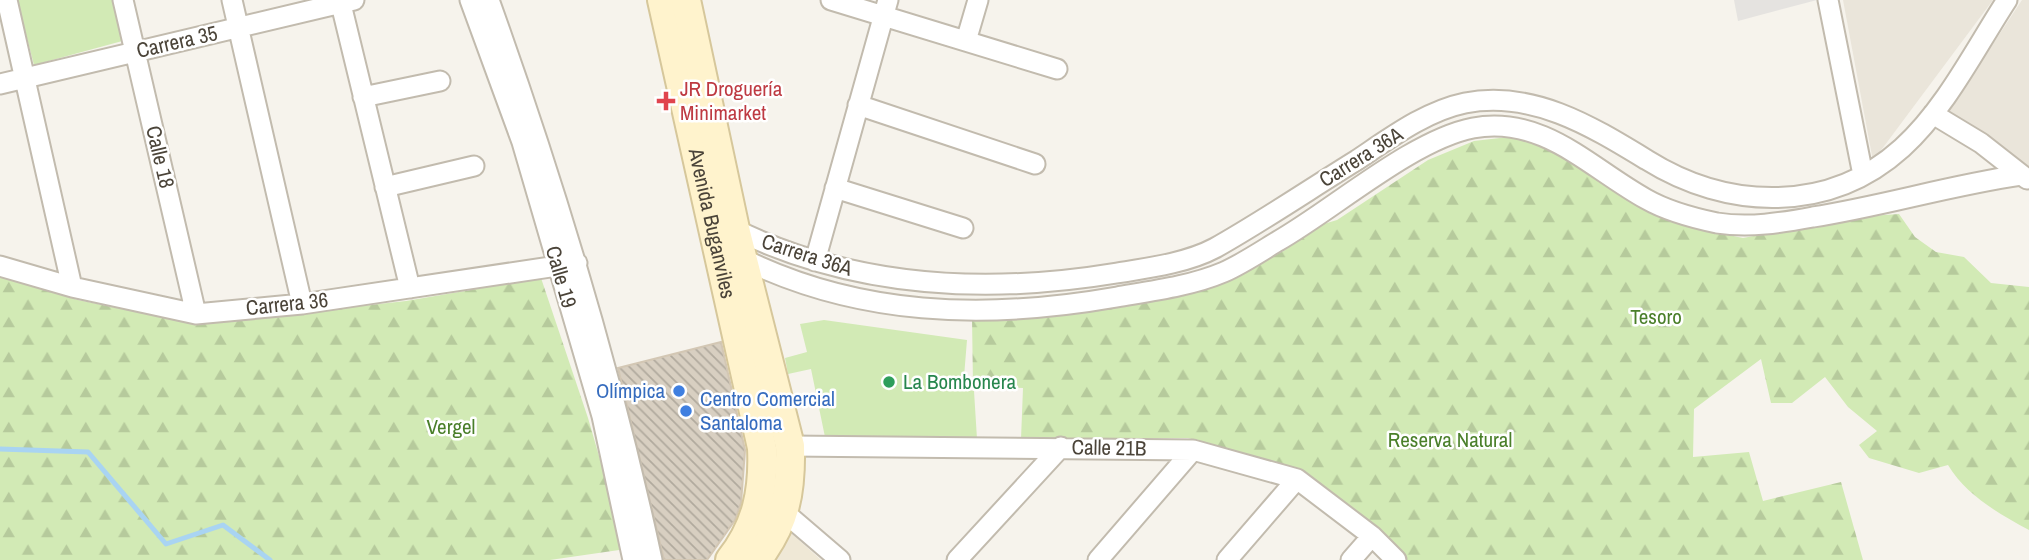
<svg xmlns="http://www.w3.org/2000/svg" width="2029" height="560" font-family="'Archivo Narrow',sans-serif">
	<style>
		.residential { fill: #eae5da }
		.education { fill: #efe8d6 }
		.forest { fill: url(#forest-firs) }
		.park { fill: #d2eab5 }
		.parking { fill: #e5e3e0 }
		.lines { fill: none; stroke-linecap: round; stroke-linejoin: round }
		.stream { stroke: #a9d4f2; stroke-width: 5 }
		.building { fill: url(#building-back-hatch); stroke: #d3c7b4; stroke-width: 2 }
		.minor-casing { stroke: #c2bbae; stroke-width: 23 }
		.secondary-casing { stroke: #d6c79b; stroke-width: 32 }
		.minor { stroke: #fff; stroke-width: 19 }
		.secondary { stroke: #fff3cd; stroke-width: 28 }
		.health-dot { fill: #e0444e; stroke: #fff; stroke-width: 2.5 }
		.leisure-dot { fill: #2e9e5b; stroke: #fff; stroke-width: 2.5 }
		.shop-dot { fill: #3f7fe0; stroke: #fff; stroke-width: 2.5 }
		.labels { text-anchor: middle; stroke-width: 5; stroke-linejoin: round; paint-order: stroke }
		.street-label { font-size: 21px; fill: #4b4439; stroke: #fff }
		.health-label { font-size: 21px; fill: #be3a42; stroke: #fff; text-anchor: start }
		.park-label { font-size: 21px; fill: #4a7f2a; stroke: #fff }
		.leisure-label { font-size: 21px; fill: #27864d; stroke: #fff; text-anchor: start }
		.shop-label { font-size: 21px; fill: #366cbe; stroke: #fff; text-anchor: end }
	</style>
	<defs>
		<pattern id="forest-firs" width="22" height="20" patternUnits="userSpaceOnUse" patternTransform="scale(1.75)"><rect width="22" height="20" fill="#d2eab5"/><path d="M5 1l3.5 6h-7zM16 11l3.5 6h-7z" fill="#b6ca9c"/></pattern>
		<pattern id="building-back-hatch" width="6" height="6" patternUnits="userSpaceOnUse" patternTransform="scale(1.75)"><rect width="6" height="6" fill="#d8cfc1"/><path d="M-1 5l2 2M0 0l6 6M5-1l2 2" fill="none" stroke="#b1aa9e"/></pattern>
	</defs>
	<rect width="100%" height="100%" fill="#f6f3ec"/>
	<!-- residential -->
	<path class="residential" d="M1843 0H1993L1873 161Z
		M2022 0H2029V168L1948 112Z"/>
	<!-- education -->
	<path class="education" d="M791 533 821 560H770Z"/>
	<!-- forest -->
	<path class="forest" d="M1517 136 1566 158 1651 209 1690 227 1743 238 1855 217 1899 214 1915 237 1936 252 1964 257 1991 283 2029 287V530C1999 514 1966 495 1948 465L1919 473 1869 458 1859 445 1877 431 1848 407 1825 377 1792 403H1771L1761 359 1694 409 1693 457 1749 452 1763 501 1841 482 1863 560H1402L1293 468 1188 438 1021 439 1023 388 973 387 972 317 1186 295 1229 281 1285 250 1317 226 1337 220 1428 160 1474 141Z
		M0 277 78 300 196 324 406 301 541 278 588 418 626 549 550 560H0Z"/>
	<!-- park -->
	<path class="park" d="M17 0H116L126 40 34 65Z
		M824 320 967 340 963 389 974 391 977 439 825 437 811 369 788 374 785 358 807 352 800 324Z"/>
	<!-- parking -->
	<path class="parking" d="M1734 0H1817L1738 21Z"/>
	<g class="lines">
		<!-- stream -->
		<path class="stream" d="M0 449 88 452 166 544 223 525 270 560"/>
	</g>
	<!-- building -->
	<path class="building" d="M721 342 745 450 741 503 735 520 707 560H664L618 368Z"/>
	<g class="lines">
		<!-- minor casing -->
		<g class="minor-casing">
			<path id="minor" d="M7 0 72 287
				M123 0 196 314
				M232 0 302 304
				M340 0 410 288
				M470 0 522 142 602 416 633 560
				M489 0C555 184 611 369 652 560
				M831 0 1057 69
				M1828 0 1863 175
				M966 41 978 0
				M0 84 354 0
				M363 97 440 81
				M858 105 1035 164
				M1933 114 1981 143 2027 179
				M385 187 474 166
				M835 188 963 228
				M728 226C850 288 984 295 1117 273 1148 268 1187 263 1215 248 1263 221 1310 189 1357 160 1390 138 1426 111 1465 103 1533 90 1591 126 1647 160 1727 210 1829 214 1902 148 1946 108 1975 49 2007 0
				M735 255C856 317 986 320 1117 297 1152 291 1191 286 1224 272 1242 264 1260 252 1278 241 1334 209 1412 140 1473 128 1543 115 1590 168 1646 199 1667 211 1693 218 1717 223 1749 228 1781 223 1813 217 1883 206 1951 185 2021 175
				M815 261 888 0
				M0 266 72 287 196 314 302 304 577 263
				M790 446 1193 450 1297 479 1372 536 1396 560
				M772 507 784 512 840 560
				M957 560 1061 447
				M1098 560 1193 450
				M1227 560 1297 479
				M1351 560 1372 536"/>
		</g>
		<!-- secondary casing -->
		<g class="secondary-casing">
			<g id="secondary">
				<path id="s1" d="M662 0 762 448C764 490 757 526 730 560"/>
				<path d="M686 0 735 229 790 446C791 492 786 522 757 560"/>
			</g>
		</g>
		<!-- minor -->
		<use href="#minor" class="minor"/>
		<!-- secondary -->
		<use href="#secondary" class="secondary"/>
	</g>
	<!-- markers -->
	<path class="health-dot" d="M662.5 90.5h7v7h7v7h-7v7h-7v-7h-7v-7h7z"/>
	<circle class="leisure-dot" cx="889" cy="382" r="7"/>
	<g class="shop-dot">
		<circle cx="679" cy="391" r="7"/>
		<circle cx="686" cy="411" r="7"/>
	</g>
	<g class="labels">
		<!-- street labels -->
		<g class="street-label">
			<text transform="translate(177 42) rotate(-13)" y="7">Carrera 35</text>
			<text transform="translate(160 157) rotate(77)" y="7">Calle 18</text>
			<text transform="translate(1361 157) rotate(-32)" y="7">Carrera 36A</text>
			<text dy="7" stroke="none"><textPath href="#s1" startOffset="229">Avenida Buganviles</textPath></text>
			<text transform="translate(807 255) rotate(18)" y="7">Carrera 36A</text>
			<text transform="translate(561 277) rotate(74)" y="7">Calle 19</text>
			<text transform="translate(287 304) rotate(-6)" y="7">Carrera 36</text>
			<text transform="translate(1109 448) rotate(1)" y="7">Calle 21B</text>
		</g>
		<!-- health labels -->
		<g class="health-label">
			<text x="680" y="96">JR Droguería<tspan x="680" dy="24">Minimarket</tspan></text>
		</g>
		<!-- park labels -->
		<g class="park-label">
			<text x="1656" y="324">Tesoro</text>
			<text x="451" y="434">Vergel</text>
			<text x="1450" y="447">Reserva Natural</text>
		</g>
		<!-- leisure labels -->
		<g class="leisure-label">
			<text x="903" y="389">La Bombonera</text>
		</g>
		<!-- shop labels -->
		<g class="shop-label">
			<text x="665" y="398">Olímpica</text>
			<text x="700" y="406" text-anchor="start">Centro Comercial<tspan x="700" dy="24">Santaloma</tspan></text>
		</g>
	</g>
</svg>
